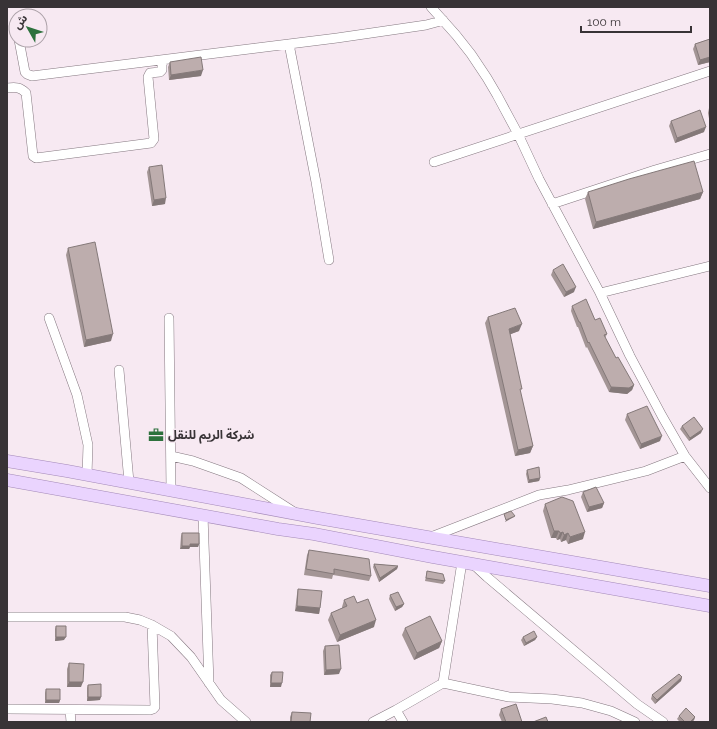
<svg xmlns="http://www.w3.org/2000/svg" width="717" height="729" font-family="Raleway,'Noto Sans Arabic',sans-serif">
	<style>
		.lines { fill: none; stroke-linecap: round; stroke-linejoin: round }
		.minor-casing { stroke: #857880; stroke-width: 10 }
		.major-casing { stroke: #a389b8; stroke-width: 13 }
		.minor { stroke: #fff; stroke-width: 9 }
		.major { stroke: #ead4fe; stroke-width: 12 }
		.wall { fill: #a39595 }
		.shaded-wall { fill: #847979 }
		.building { fill: #bdadad; stroke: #847979 }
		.labels { text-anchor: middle; stroke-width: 3; stroke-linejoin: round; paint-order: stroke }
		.poi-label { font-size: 12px; font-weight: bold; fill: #383336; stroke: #f7e9f2; text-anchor: start }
	</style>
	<rect width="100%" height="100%" fill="#f7e9f2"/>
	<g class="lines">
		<!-- minor casing -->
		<g class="minor-casing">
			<path id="minor" d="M431 7 456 35 471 54 487 78 497 95 518 134 539 179 600 293 630 356 662 416 685 456 710 488
				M19 40 25 72 27 74 32 76 337 38 426 25 437 22 443 20
				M289 44 316 182 329 260
				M7 88C16 87 20 87 26 93L33 156 36 158 151 143 154 139 148 77 150 73 160 72 162 70V60
				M434 162 710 71
				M552 204 655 170 710 154
				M600 293 710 266
				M49 318 77 395 88 445 87 475
				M169 318 171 490
				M119 370 129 482
				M171 456 193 461 241 478 294 512
				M203 515 209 683
				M431 537 539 495 568 490 646 471 685 456
				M473 564 487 577 637 704 663 722
				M7 617H125L140 620 152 625 171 636 191 657 221 700 246 722
				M443 683 509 697 552 699 582 703 611 711 635 722
				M7 709 150 710 153 709 155 707 152 625
				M70 710 71 722
				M396 710 403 722
				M373 722 396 710 443 683 462 562"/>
		</g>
		<!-- major casing -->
		<g class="major-casing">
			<path id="major" d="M7 461 67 471 318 518 710 586
				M7 480 278 529 314 534 433 557 710 606"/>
		</g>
		<!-- minor -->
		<use href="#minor" class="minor"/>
		<!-- major -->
		<use href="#major" class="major"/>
	</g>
	<!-- wall -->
	<path class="wall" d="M710 39V62L698 65 693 49 695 44Z
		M170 62 201 76 169 80 168 67Z
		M709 108H710V124L708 113Z
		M671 121 704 132 675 143 669 126Z
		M149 167 165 204 152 206 147 172Z
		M588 192H703L700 199 593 229 585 199Z
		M68 248 111 341 84 347 66 255Z
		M553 270 574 292 564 297 551 275Z
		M572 306 595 320 607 334 605 338 616 358 634 385 632 390 627 394 609 392 587 347 586 348 578 327H577L571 311Z
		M488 317 519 331 510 334 520 392 533 446 530 453 515 456 485 323Z
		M627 414 660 441 640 449 625 420Z
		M682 426 701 433 689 441 680 429Z
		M527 470 540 478 539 481 528 483 526 474Z
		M583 492 604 503 602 508 587 512 581 497Z
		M545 504 583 539 568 544 566 540 561 542 560 539 557 540 556 538H551L543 511Z
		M182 533 199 544 198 547H190L189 549H180L181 536Z
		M309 550 371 576 369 581 333 575 332 579 304 575 307 555Z
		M374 564 398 566 397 569 379 582 373 567Z
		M427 571 445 581 443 584 425 581Z
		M298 589 320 608 319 614 295 611 297 594Z
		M390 595 404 604 402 607 395 611 389 599Z
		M344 600 357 603 374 627 337 642 328 620 331 613 342 608V607Z
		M56 626 64 640 55 641V629Z
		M405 628 442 641 439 648 414 660 402 635Z
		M523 637H537L535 640 524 646 521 640Z
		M325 646 339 674 324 675 323 651Z
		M69 663 81 687H67V669Z
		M272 672 281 687H270V675Z
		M682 677 681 681 655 704 651 699 652 695Z
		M88 685 100 700 87 701V688Z
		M46 689 60 700 59 703H45V693Z
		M501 709 522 722H502L499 715Z
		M292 712 310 722H290V717Z
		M679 716 695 717 694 720 692 722H680L677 719Z"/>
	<!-- shaded-wall -->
	<path class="shaded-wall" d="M710 57V62L698 65 700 60Z
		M203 70 201 76 169 80 171 75Z
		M706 127 704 132 675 143 677 138Z
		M703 192 700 199 593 229 596 222Z
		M166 198 165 204 152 206 154 200Z
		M576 287 574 292 564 297 566 292Z
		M522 324 519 331 506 336 509 329Z
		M113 334 111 341 84 347 86 340Z
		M634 385 632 390 627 394 609 392 611 387Z
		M703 429 701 433 689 441 690 438Z
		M662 436 660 441 640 449 641 444Z
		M533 446 530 453 515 456 518 450Z
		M540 478 539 481 528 483 529 480Z
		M604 503 602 508 587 512 589 507Z
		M515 516 514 517 505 522 506 520Z
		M554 531H559L556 538H551Z
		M563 532 560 539 557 540 560 533Z
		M585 532 583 539 568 544 570 537Z
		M568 533 566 540 561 542 564 535Z
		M190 544H199L198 547H190L189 549H180L182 546Z
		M398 566 397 569 379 582 380 578Z
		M404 604 402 607 395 611 396 607Z
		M297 606 320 608 319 614 295 611Z
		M376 620 374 627 337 642 340 635Z
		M56 637H66L64 640 55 641Z
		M537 637 535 640 524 646 526 643Z
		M442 641 439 648 414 660 417 653Z
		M341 669 339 674 324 675 326 670Z
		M682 677 681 681 655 704 657 700Z
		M69 682H83L81 687H67Z
		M271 683H282L281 687H270Z
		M88 697H101L100 700 87 701Z
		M46 700H60L59 703H45Z
		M695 717 694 720 692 722H690Z"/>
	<!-- building -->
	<path class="building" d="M710 39V57L700 60 695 44Z
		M201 57 203 70 171 75 170 62Z
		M700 110 706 127 677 138 671 121Z
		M694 161 703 192 596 222 588 192 629 179Z
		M162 165 166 198 154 200 149 167Z
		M95 242 113 334 86 340 68 248Z
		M563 264 576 287 566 292 553 270Z
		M586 299 595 320 600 318 607 334 604 335 616 358 618 357 634 385 629 388 611 387 589 342 588 343 580 322H579L572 306Z
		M515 308 522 324 509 329 522 389H520L533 446 518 450 488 317Z
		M647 406 662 436 641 444 627 414Z
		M694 417 703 429 690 438 682 426Z
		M539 467 540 478 529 480 527 470Z
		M596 487 604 503 589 507 583 492Z
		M562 497 573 501 585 532 570 537 568 533 564 535 563 532 560 533 559 531H554L545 504Z
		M511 511 515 516 506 520 504 514Z
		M182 533H199V544H190V546H182Z
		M309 550 369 559 371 576 334 569V574L306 569Z
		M374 564 398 566 380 578Z
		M427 571 443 574 445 581 426 578Z
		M298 589 322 591 320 608 297 606Z
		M398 592 404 604 396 607 390 595Z
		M354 596 357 603 368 599 376 620 340 635 331 613 347 606 344 600Z
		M430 616 442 641 417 653 405 628Z
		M56 626H66V637H56Z
		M534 631 537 637 526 643 523 637Z
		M339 645 341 669 326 670 325 646Z
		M69 663 84 664 83 682H69Z
		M272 672H283L282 683H271Z
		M679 674 682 677 657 700 652 695Z
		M101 684V697H88V685Z
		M46 689H60V700H46Z
		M516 704 522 722H506L501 709Z
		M686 708 695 717 690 722H685L679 716Z
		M292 712 311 713 310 722H291Z
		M546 717 548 722H533Z"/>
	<!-- icons -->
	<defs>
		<g id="office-bare" transform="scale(1.2)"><path d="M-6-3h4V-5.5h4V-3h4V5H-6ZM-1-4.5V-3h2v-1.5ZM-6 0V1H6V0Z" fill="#2d713d" stroke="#f7e9f2" stroke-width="2.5" paint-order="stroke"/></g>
	</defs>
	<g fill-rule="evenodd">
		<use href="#office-bare" x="156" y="435"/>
	</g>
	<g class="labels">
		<!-- poi labels -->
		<g class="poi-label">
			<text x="168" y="439">شركة الريم للنقل</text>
		</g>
	</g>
	<!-- border -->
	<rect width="717" height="729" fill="none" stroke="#383336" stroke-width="16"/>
	<!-- north arrow -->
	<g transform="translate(28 28) rotate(309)"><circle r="19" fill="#f7e9f2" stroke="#aba0a7"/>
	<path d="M0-3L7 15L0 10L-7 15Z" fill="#2d713d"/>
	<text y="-6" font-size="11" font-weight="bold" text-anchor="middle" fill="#383336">ش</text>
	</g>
	<!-- scale -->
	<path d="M581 26v6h110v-6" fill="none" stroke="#383336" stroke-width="2"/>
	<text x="587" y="26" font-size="12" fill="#383336" stroke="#f7e9f2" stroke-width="3" paint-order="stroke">100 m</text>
</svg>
